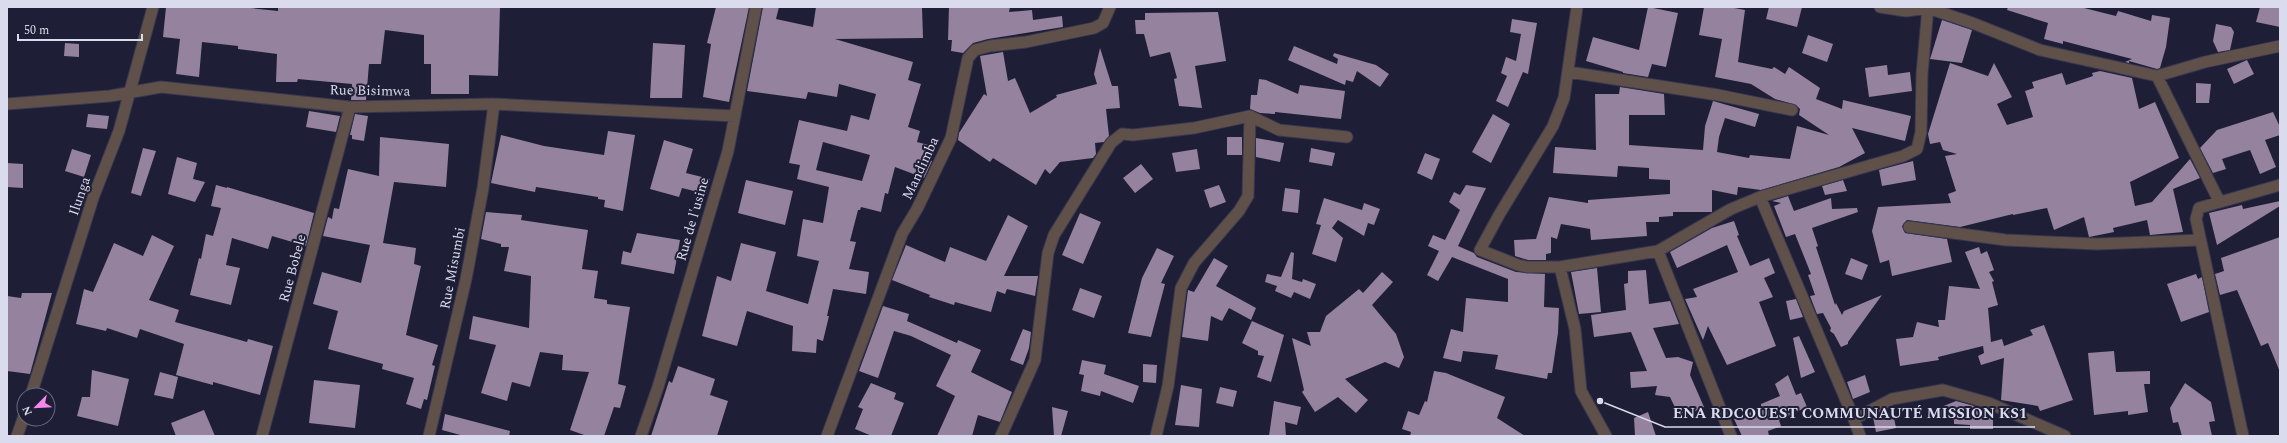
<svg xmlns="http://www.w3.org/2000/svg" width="2287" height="443" font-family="Spectral,serif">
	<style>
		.building { fill: #94829f; fill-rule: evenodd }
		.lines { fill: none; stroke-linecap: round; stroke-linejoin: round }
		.minor-casing { stroke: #393850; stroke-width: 13 }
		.minor { stroke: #5f504a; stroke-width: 11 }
		.labels { text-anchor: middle; stroke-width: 4; stroke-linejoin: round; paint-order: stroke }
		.street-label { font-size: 14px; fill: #dadbec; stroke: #1f1e37 }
		.leader { fill: none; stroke: #dadbec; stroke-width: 1.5 }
		.callout-dot { fill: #dadbec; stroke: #1f1e37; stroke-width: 1.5 }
		.callout-label { font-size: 15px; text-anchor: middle; font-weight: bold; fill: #dadbec; stroke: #1f1e37; stroke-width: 4; stroke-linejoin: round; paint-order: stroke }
	</style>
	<rect width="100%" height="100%" fill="#1f1e37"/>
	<!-- building -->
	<path class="building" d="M166 7H241L278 11V7H500L498 76 469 75V94H431V64H424V35L385 30 381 64H369L366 100H351L352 84 298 79 297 82H276L277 54 238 49V46L202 42 199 77 176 74 180 39 163 37Z
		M716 7H749L729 102 703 97 711 44 707 43Z
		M763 7H779L776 19 813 27 816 7H922L923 38 835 39 913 62 908 80 921 84 908 127 920 131 917 142 932 146 928 159 932 161 924 178 895 167 888 194 885 193 881 212 861 207 860 210H858L850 241 856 242 849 269 869 272 866 294 833 289 827 316H829L823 341 817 339 816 353 792 351 793 326 747 311 737 346 702 336 717 276 731 281 741 243 776 252 766 291 808 304 819 261 797 256 803 219 823 223 829 187 797 179 800 165 789 163 799 120 847 131 851 115 869 120 876 94 839 84 837 97 808 92 806 99 747 91ZM823 142 870 155 862 181 816 170Z
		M949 7H1010L1009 12 1032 10 1033 20 1062 16 1063 27 988 39 973 43 963 53 951 51 952 40H948Z
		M1648 7 1678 13 1666 67 1652 64 1648 77 1623 73V72L1586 61 1593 37 1639 50Z
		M1704 7H1729L1745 10 1738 62 1772 69 1774 67 1785 74 1789 67 1820 88 1816 99 1842 109 1843 100 1911 116 1905 141 1852 128 1865 153 1839 167 1761 190 1738 187 1737 195 1712 190V212H1673V216L1659 217V222H1646L1647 236 1591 240 1590 229 1561 224 1557 239 1551 237V253L1546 254V260H1528L1515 256 1514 240 1536 239 1549 197 1588 203V200L1670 194V180L1649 179V168L1618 166 1617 177 1553 173 1555 147 1596 150 1595 94H1619L1620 87 1664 94 1665 115H1629V145L1703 150 1705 126 1713 101 1759 114 1755 127 1725 118 1719 137 1717 152 1749 158 1750 155 1790 159 1797 126 1829 135 1799 115 1800 109 1796 105 1775 99 1751 84 1715 77 1722 39 1699 35Z
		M1769 7H1802L1797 27 1766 19Z
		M2008 7H2080L2116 16 2118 11 2151 21 2152 15 2170 18 2166 47 2160 68 2157 69 2129 61V63L2125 62 2132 59 2063 41V44L2044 39 2048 23 2007 10Z
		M2260 7H2280V27L2256 22Z
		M1218 12 1226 61 1195 66 1202 108 1179 106 1174 79 1177 78 1170 52 1150 57 1144 34H1136L1135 20H1145V13Z
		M1512 19 1537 23 1528 74 1523 72 1508 107 1496 101 1507 76 1501 73 1506 57 1516 61 1521 34 1510 32Z
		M1942 20 1972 30 1962 63 1930 59Z
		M2216 24 2231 27 2234 32 2230 50 2218 52 2213 41Z
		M1808 35 1833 44 1827 62 1802 53Z
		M65 43 79 44V57L64 56Z
		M653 43 685 45 682 98H650Z
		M1294 46 1337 64 1338 59 1333 56 1334 53 1376 65 1389 74 1380 87 1357 71 1353 82 1346 80 1345 85 1288 60Z
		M1100 48 1112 86H1118L1120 108 1106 109 1109 136 1104 142 1095 143 1096 154 1093 158 1060 162 1050 174 1045 169 1036 185 993 158 990 162 958 140 959 133 984 94 987 96 980 56 1003 52 1008 81 1015 78 1030 113 1057 97 1056 95 1097 84 1094 74Z
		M2247 60 2254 74 2234 84 2227 69Z
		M1950 63 1988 76 1994 63 2012 97 1997 104 2007 125 2033 117 2025 91 2034 88 2032 82 2062 73 2066 85 2093 76 2092 73 2100 71 2132 78 2139 109 2155 102 2179 158 2130 182 2135 206 2152 202 2190 159 2200 178 2173 189 2183 232 2150 235 2147 220 2113 228 2114 232 2089 237 2084 217 2054 230 2047 208 2013 215V214L1960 227 1907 220 1902 226 1905 233 1947 239 1952 262 1892 276 1889 260 1880 263 1872 231 1878 207 1951 203 1948 194 1956 191 1945 156 1957 154 1943 150 1940 142 1930 144 1928 134Z
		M1887 65 1888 75 1910 72 1912 91 1869 97 1865 68Z
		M1259 79 1266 80 1298 94 1300 85 1345 91 1341 119 1275 112V114L1260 113 1250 109 1251 95H1257Z
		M2196 83 2211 84 2209 103H2196Z
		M309 111 340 116 336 132 306 127Z
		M2273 112 2280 127V135L2265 140 2276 167 2260 174 2250 150 2222 159 2226 169 2213 173 2200 148 2217 130Z
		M88 114 109 116 107 129 86 127Z
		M355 114 368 116 364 141 352 139V135H350Z
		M1493 114 1510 124 1491 163 1472 152Z
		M608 131 635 135 623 211 604 207 605 200 598 199V197L536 187 535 192 491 183 501 135 544 146 604 155Z
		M380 137 449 144 446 187 394 182 383 243 416 248 414 264 421 266 406 335 438 345 432 365 435 366 427 400 424 399 421 409 406 404 414 378 382 369 383 364 328 349 338 311 313 304 322 272 361 283 370 245 323 236 328 217 332 219 334 208 339 209 348 169 379 176Z
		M1227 137H1242V155H1227Z
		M1256 138 1284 143 1280 162 1256 157Z
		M664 140 693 149 686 173 710 179 706 194 682 188 679 197 650 189Z
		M143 148 156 151 141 196 131 193Z
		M1311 148 1335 153 1332 166 1309 162Z
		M72 149 91 155 84 177 65 171Z
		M1197 149 1200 169 1176 172 1172 153Z
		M1425 153 1440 159 1432 180 1417 173Z
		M177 157 197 163 193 179 205 182 195 202 168 194Z
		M1913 161 1916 180 1882 186 1879 170Z
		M7 163 23 164V188L7 187Z
		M1141 164 1153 179 1135 193 1123 178Z
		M746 180 793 191 785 225 738 213Z
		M1843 180 1847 191 1825 195 1822 186Z
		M216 185 227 188V187L314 213 306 246 272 236 268 249 232 238 226 265 240 268 231 305 190 295 199 258 201 259 206 234 213 236 221 208 211 206Z
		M1219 185 1226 202 1210 208 1204 190Z
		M1466 185 1486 188 1458 246 1474 253 1477 257 1516 272 1545 274 1544 307 1559 308 1558 333 1552 373H1548L1547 379 1495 369 1498 355 1463 351 1461 362 1443 358 1451 329 1463 332 1466 298 1508 302V279L1452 257 1438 281 1427 275 1439 251 1428 246 1433 235 1445 240 1460 210 1449 202 1454 192 1460 195Z
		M1285 188 1300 190 1298 213 1282 211Z
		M1788 196 1794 211 1831 198 1832 209 1857 208 1858 212 1812 228 1818 246 1816 247 1835 305 1836 303 1842 315 1844 311 1882 295 1848 342V344L1841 347 1834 334 1830 331 1831 328 1823 313 1817 314 1810 296 1815 295 1808 275 1811 274 1795 234 1786 237 1774 206 1781 203 1772 201Z
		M1324 198 1362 210 1364 203 1380 209 1374 225 1368 223 1364 236 1338 220 1332 228 1343 238 1336 262 1312 254 1321 225 1316 224Z
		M2280 201V206L2217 245 2209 213 2242 205 2243 209Z
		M486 212 522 215 521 220 588 230 582 269 598 271 594 298 607 300V304L630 307 618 384 626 386 620 408 614 407 604 436H587L570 430 589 372 562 370 563 355 540 352 530 387 512 382 507 401 481 393 496 345 469 339 473 316 529 328 531 276 504 271 509 247H501V244L481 239Z
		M1080 213 1101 222 1083 264 1062 255Z
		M1008 215 1028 226 1004 276H1038L1035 296 1007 289 1005 294 997 291 991 312 955 302 954 305 929 297 930 295 892 280 906 245 945 262 950 247 986 261Z
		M1734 221 1739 235 1737 236 1750 266 1769 258 1775 273 1764 278 1773 297 1759 302 1776 346 1727 365 1708 326 1703 340 1685 299 1697 297 1693 289 1738 272 1727 245 1677 268 1670 252 1712 228Z
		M637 233 680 240 674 274 621 264 623 251 631 253Z
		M152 235 174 246 149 300 179 310 175 322 247 342 248 339 273 346 260 395 213 382V385L176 375 184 344 140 329 137 338 107 328 106 331 76 324 84 289 93 292 114 243 143 256Z
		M2280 237V372L2268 343 2261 346 2237 290 2220 295 2215 274 2224 271 2221 258Z
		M1979 247 1981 254 1987 251 1994 270 1989 272 1994 281 1992 282 1998 305 1988 308 1991 342 2002 339 2004 346 2033 335 2030 330 2044 325 2073 400 2040 411 2038 406 2001 400 2004 358 1981 365 1978 356 1984 353 1983 346 1938 357 1939 360 1900 366 1896 339 1913 337 1917 322 1939 327 1938 320H1945L1949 286 1980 289 1965 252Z
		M1157 248 1174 256 1161 283 1165 284 1151 337 1128 333 1142 278Z
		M1291 252 1294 253 1292 279 1302 282 1303 279 1316 284 1310 299 1294 292 1291 298 1275 291 1277 286 1265 282 1267 274 1281 277Z
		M1214 258 1228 266 1216 286 1256 308 1251 320 1229 308 1222 321 1211 316 1208 341 1182 337 1188 290 1194 292Z
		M1851 258 1868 265 1862 280 1845 274Z
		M1597 268 1601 312 1579 314 1571 272Z
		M1646 270 1649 304 1670 301 1679 324 1653 328 1666 358 1678 357 1693 362 1690 375 1704 407 1680 418 1670 397 1655 395 1657 386 1631 388 1630 372 1647 371 1631 332 1594 337 1591 315 1626 310 1624 284 1628 283V271Z
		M1382 272 1393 282 1372 305 1396 334 1404 357 1399 368 1385 362 1345 379 1368 400 1356 413 1338 397 1315 412 1302 392 1304 390 1292 338 1311 346 1307 332H1320L1326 316 1359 289 1363 293Z
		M2196 274 2198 279 2202 277 2209 312 2181 322 2167 284Z
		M1080 288 1102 296 1094 318 1072 310Z
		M22 293H52L30 374 7 371V296L21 298Z
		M1796 299 1803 317 1790 320 1786 301Z
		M883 306 909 314 907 321 957 343 958 340 981 350 971 372 1012 392 1000 422 978 415 972 436H937L955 396 936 386 951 355 911 336 894 331 878 378 859 371Z
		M1252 321 1284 335 1271 382 1257 377 1264 356 1258 355V351L1242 343Z
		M1023 329 1031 332 1029 348 1023 365 1010 360Z
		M1799 336 1815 372 1801 378 1793 338Z
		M2114 351 2116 372 2150 371V384H2144L2148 412 2128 415V411L2094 415 2088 353Z
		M1082 360 1106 365 1104 374 1139 386 1133 403 1101 391 1100 396 1081 391 1084 375 1079 374Z
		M1143 364 1157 365 1156 383 1143 382Z
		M678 366 715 379 710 395 728 401 717 436H651L669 381 672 383Z
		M92 370 129 379 118 426 77 416 82 397H90Z
		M1434 371 1446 373 1505 397 1497 418 1525 436H1410L1411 432 1402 429 1408 411 1419 415 1425 401 1427 402Z
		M160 372 178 377 173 399 154 395Z
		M1788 375 1796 395 1801 393 1807 407 1779 420 1781 426 1768 431 1769 436H1742L1734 419 1761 408V404L1780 396 1775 384Z
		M1865 375 1870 392 1853 399 1847 382Z
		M314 380 360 385 355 428 309 423Z
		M871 383 896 393 894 399 904 403 891 436H872L855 429 863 409 858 407Z
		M2185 383 2211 402 2215 421 2209 422 2212 436H2182L2178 422 2173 423 2170 408Z
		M1181 385 1202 389 1199 427 1175 425Z
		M1220 387 1237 391 1233 407 1216 403Z
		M1274 401 1301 407 1297 425 1285 422 1286 436H1269Z
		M1956 401 1974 406 1975 409H1986L1993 412V429H1970V425L1954 424V420L1929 412Z
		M1052 407 1068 411 1061 436H1054Z
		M204 410 215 436H176L171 423Z
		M1648 412 1656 436H1635L1634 418Z
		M1893 413 1896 428 1876 432 1873 417Z
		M445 414 510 431 509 436H464L442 430Z"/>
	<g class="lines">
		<!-- minor casing -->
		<g class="minor-casing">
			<path id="minor" d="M1577 7 1564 98 1553 126 1499 215 1480 250 1518 265 1527 267H1560L1658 251 1731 209 1760 197 1903 156 1917 149 1921 132 1922 74 1928 7
				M1880 7 1906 11 1928 8 1975 24 2040 50 2157 76 2205 62 2280 46
				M1569 72 1718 95 1792 110
				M2157 76 2219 201
				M7 104 110 96 161 87 350 107 494 104 735 116
				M1760 197 1854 419 1860 436
				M1909 227 2006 240 2097 244 2200 240
				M1658 251 1731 436
				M1560 267 1575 329 1581 391 1606 436
				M31 395 93 198 119 131 153 7
				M1854 419 1892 399 1943 390 1989 403 2065 436
				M17 436 24 416
				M262 436 350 107
				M429 436 466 279 483 188 494 104
				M641 436 658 387 728 151 756 7
				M827 436 902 234 917 209 951 138 968 58 975 50 990 46 1026 42 1094 28 1103 23 1110 7
				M1001 436 1035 360 1048 253 1054 235 1111 143 1122 134 1133 135 1194 128 1250 116 1279 130 1347 137
				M1156 436 1168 386 1181 288 1194 263 1239 211 1248 196 1250 116
				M2243 436 2196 219 2199 208 2280 185"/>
		</g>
		<!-- minor -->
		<use href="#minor" class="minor"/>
	</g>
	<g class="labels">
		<!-- street labels -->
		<g class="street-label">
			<text transform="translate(370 90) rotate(1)" y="5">Rue Bisimwa</text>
			<text transform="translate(920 168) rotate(-65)" y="5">Mandimba</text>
			<text transform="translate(79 196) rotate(-71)" y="5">Ilunga</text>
			<text transform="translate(692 219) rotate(-74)" y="5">Rue de l'usine</text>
			<text transform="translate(292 268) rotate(-75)" y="5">Rue Bobele</text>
			<text transform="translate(452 268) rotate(-79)" y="5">Rue Misumbi</text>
		</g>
	</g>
	<!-- callouts -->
	<path class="leader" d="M1600 401L1665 427H2035"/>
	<circle class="callout-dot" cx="1600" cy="401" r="4"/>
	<g class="callout-label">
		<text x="1850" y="418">ENA RDCOUEST COMMUNAUTÉ MISSION KS1</text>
	</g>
	<!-- border -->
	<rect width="2287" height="443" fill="none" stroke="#dadbec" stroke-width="16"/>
	<!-- north arrow -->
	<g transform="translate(36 407) rotate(246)"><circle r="19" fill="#1f1e37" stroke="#6a6a7f"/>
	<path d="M0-3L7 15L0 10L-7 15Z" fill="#f788eb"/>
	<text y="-6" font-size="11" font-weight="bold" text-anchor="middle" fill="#dadbec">N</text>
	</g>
	<!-- scale -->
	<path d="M18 34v6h124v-6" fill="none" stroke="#dadbec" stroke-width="2"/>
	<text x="24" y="34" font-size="12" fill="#dadbec" stroke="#1f1e37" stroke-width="3" paint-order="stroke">50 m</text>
</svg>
